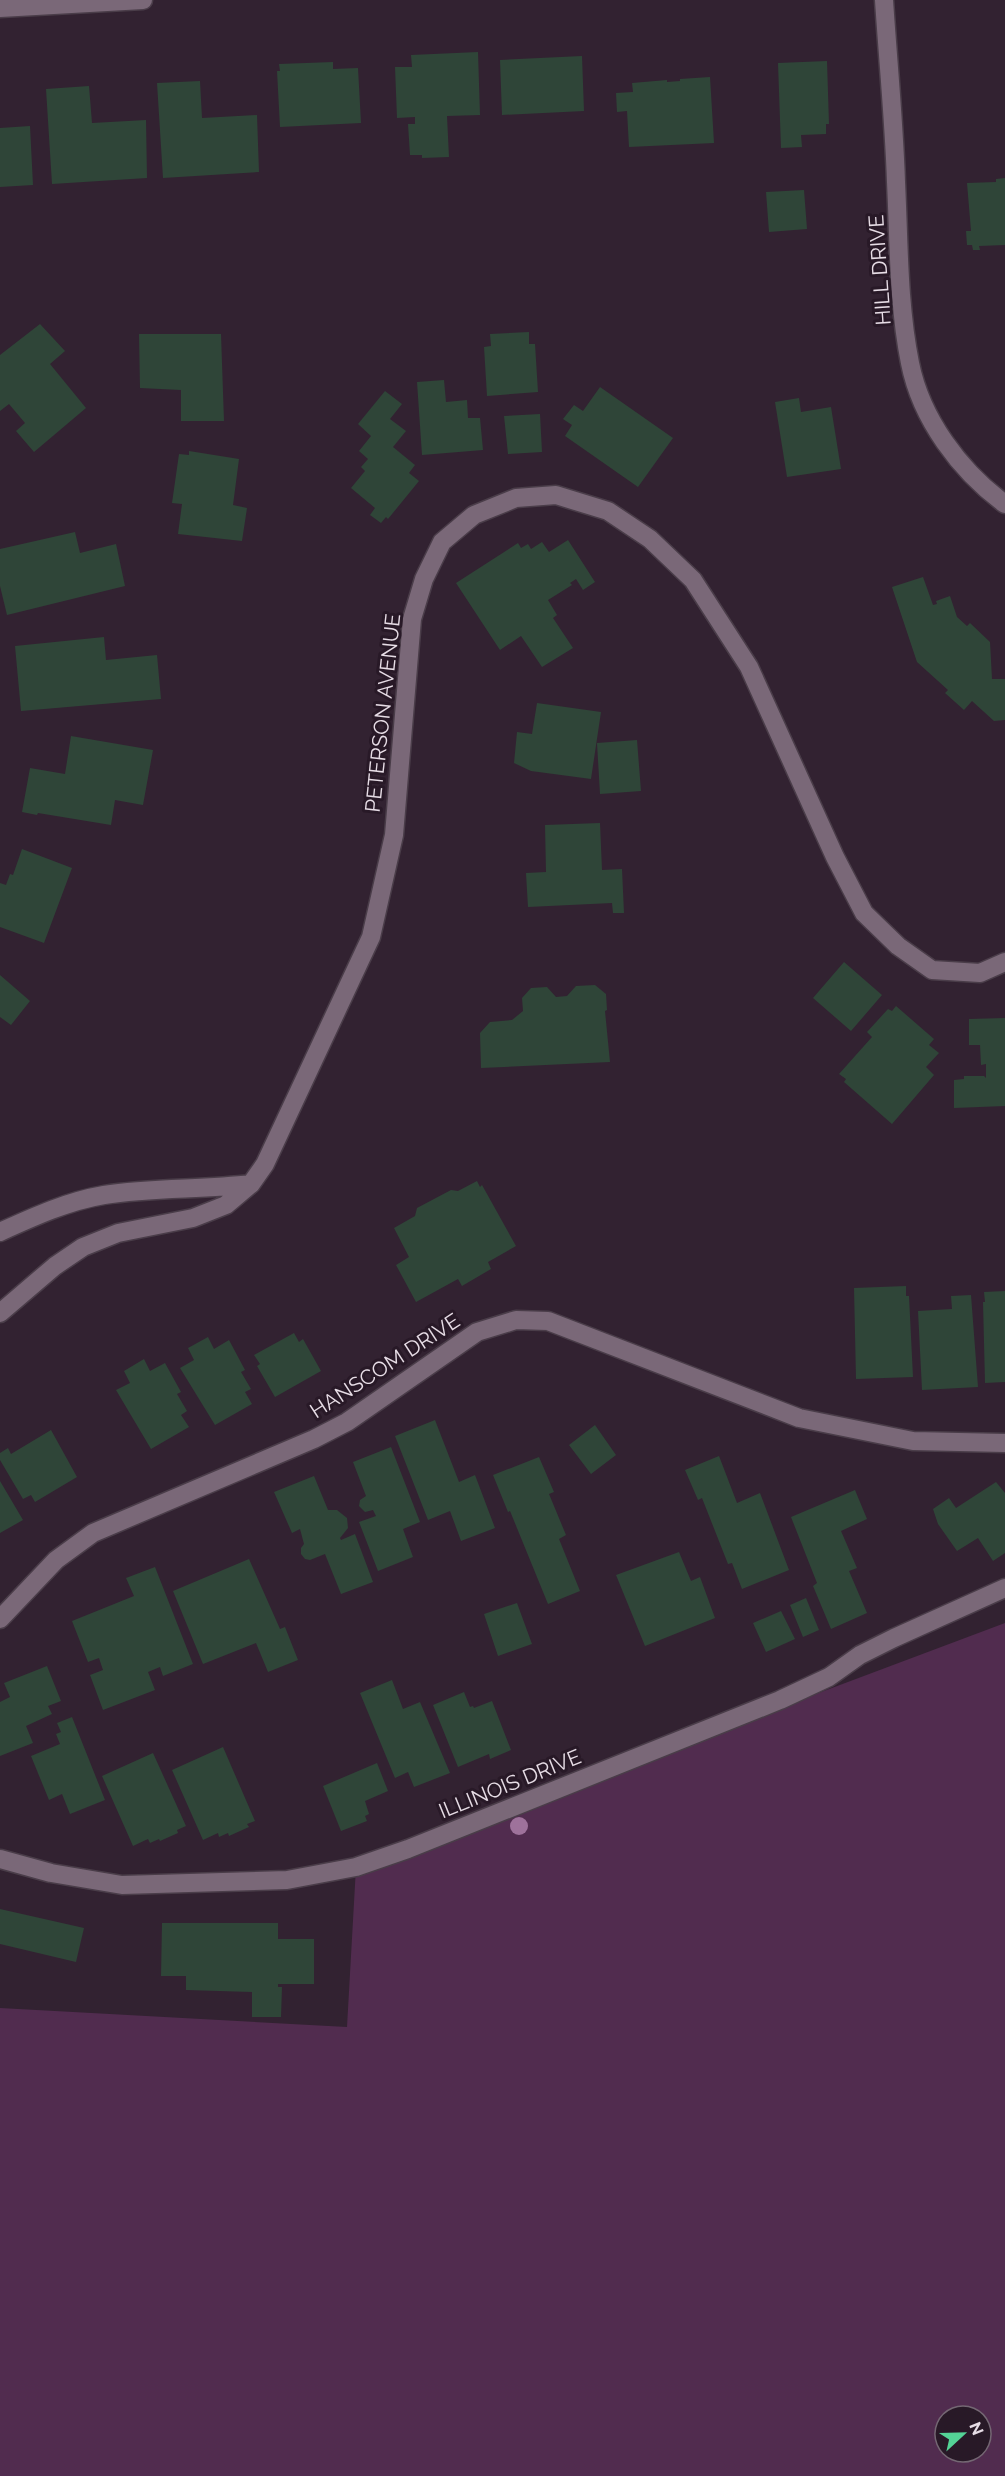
<svg xmlns="http://www.w3.org/2000/svg" width="1005" height="2476" font-family="Raleway,sans-serif">
	<style>
		.green { fill: #512c4f; fill-rule: evenodd }
		.building { fill: #2f4538 }
		.lines { fill: none; stroke-linecap: round; stroke-linejoin: round }
		.minor-casing { stroke: #4a3d49; stroke-width: 21 }
		.minor { stroke: #7a6878; stroke-width: 18 }
		.tree { fill: #9e729b }
		.labels { text-anchor: middle; stroke-width: 6; stroke-linejoin: round; paint-order: stroke }
		.street-label { font-size: 21px; fill: #e7dde6; stroke: #281927 }
	</style>
	<rect width="100%" height="100%" fill="#322231"/>
	<!-- green -->
	<path class="green" d="M1005 1623V2476H0V2008L347 2027 356 1867ZM945 2416H981V2452H945Z"/>
	<!-- building -->
	<path class="building" d="M478 52 480 115 447 116 449 157 422 158V155H410L408 124H415V117L397 118 395 67H412L411 55Z
		M582 56 584 111 502 115 500 60Z
		M827 61 829 124H826V134L801 135 802 147 781 148 778 63Z
		M333 62V69L358 68 361 123 280 127 277 71H280L279 64Z
		M710 77 714 143 629 147 627 111 617 112 616 93 633 92 632 83 667 80V82L680 81V79Z
		M200 81 202 118 257 115 259 172 163 178 157 83Z
		M89 86 92 123 146 120 147 178 52 184 46 89Z
		M30 126 33 185 0 187V128Z
		M1005 178V245L979 246 980 250H973L972 245H967L966 231H971L967 183 996 182V179Z
		M804 190 807 229 769 232 766 192Z
		M40 324 65 351 50 364 86 408 34 452 16 431 25 423 9 404 0 411V355Z
		M529 332V344H535L538 392 487 396 484 347 491 346 490 334Z
		M139 334H221L224 421H181V390L140 388Z
		M444 380 446 402 467 400 468 418H480L483 450 422 455 417 382Z
		M600 387 673 438 638 487 565 436 572 425 563 419 574 405 583 411Z
		M385 391 402 404 390 419 406 431 393 447 415 465 409 473 419 481 388 519 386 517 381 523 370 515 375 508 351 488 365 471 361 467 368 459 359 451 371 436 358 424Z
		M799 398 801 412 831 407 841 469 787 477 775 402Z
		M540 414 542 452 508 454 504 416Z
		M189 451 239 459 233 505 247 508 242 541 178 534 182 504 172 503 179 454 189 455Z
		M75 532 80 553 116 544 125 586 7 615 0 586V549Z
		M568 540 595 582 583 590 576 579 570 583 572 585 548 600 557 615 553 618 573 648 542 667 521 636 500 650 456 583 518 543 521 548 528 544 531 549 542 542 549 552Z
		M923 577 933 605 937 604 936 601 950 596 957 617 967 626 970 623 990 642 992 679H1005V720L994 721 972 701 964 710 945 693 948 690 917 662 892 587Z
		M104 637 106 660 157 655 161 699 21 711 15 646Z
		M537 703 601 712 591 779 531 771 514 763 517 732 532 734Z
		M71 736 153 750 143 805 115 800 111 825 38 813 37 815 22 812 30 768 65 774Z
		M637 740 641 791 600 794 597 743Z
		M600 823 602 870 622 869 624 913H613L612 903 528 907 526 873 546 872 545 825Z
		M22 849 72 868 44 943 0 927V883L6 885 10 874 13 875Z
		M844 962 882 995 851 1031 813 998Z
		M0 975 30 1001 11 1025 0 1017Z
		M595 985 606 994 607 1010 605 1011 610 1062 481 1068 480 1033 490 1022 512 1020 523 1011 522 998 531 988 547 987 556 997 567 996 576 986Z
		M896 1006 934 1039 929 1045 939 1053 926 1067 934 1075 892 1124 844 1082 846 1079 839 1074 872 1037 867 1032 888 1009 892 1011Z
		M1005 1018V1106L954 1108V1080L964 1079V1076H984L986 1078V1064L981 1065 980 1045H969V1019Z
		M477 1181 480 1187 482 1185 516 1246 488 1262 491 1269 462 1286 458 1279 416 1302 396 1265 409 1257 394 1228 415 1216 417 1208 451 1190 458 1191Z
		M906 1286V1296H909L913 1377 856 1379 854 1288Z
		M1005 1291V1382L985 1383 983 1302H985L984 1292Z
		M971 1295 978 1387 922 1390 918 1311 952 1309 951 1296Z
		M294 1333 299 1342 303 1339 321 1371 275 1397 257 1366 260 1364 254 1355Z
		M208 1337 214 1349 229 1340 245 1370 241 1372 251 1389 245 1392 252 1404 215 1425 180 1368 194 1360 188 1348Z
		M144 1359 150 1371 165 1363 181 1392 177 1394 187 1411 181 1415 189 1427 151 1449 116 1390 130 1383 124 1371Z
		M435 1420 459 1482 475 1475 495 1528 461 1541 450 1511 428 1520 395 1436Z
		M595 1425 616 1455 591 1474 569 1445Z
		M51 1430 77 1477 35 1502 31 1495 23 1499 0 1460V1453L8 1448 11 1454Z
		M391 1447 420 1522 403 1529 413 1557 378 1571 359 1522 376 1516 373 1510 365 1512 359 1506 360 1500 366 1496 353 1462Z
		M719 1456 737 1503 760 1493 789 1570 742 1589 732 1563 728 1564 702 1498 698 1500 685 1470Z
		M539 1457 554 1492 549 1494 566 1535 559 1539 580 1591 548 1604 510 1511 508 1512 493 1475Z
		M314 1476 328 1510H337L347 1518 348 1528 340 1538 341 1540 355 1534 373 1582 341 1594 325 1554 310 1560 305 1559 301 1554V1548L304 1544 300 1529 292 1533 274 1492Z
		M0 1481 23 1520 0 1533Z
		M996 1482 1005 1493V1553L993 1561 978 1538 957 1551 938 1524 933 1509 949 1498 956 1508Z
		M855 1490 867 1519 841 1531 857 1568 849 1571 867 1613 831 1629 813 1586 817 1583 791 1517Z
		M679 1552 691 1581 700 1577 715 1618 645 1646 616 1575Z
		M249 1559 280 1629 285 1627 298 1660 268 1672 256 1643 203 1664 173 1591Z
		M155 1567 193 1664 163 1676 160 1667 148 1672 155 1690 103 1710 90 1675 103 1670 99 1658 88 1662 72 1621 134 1596 126 1578Z
		M806 1598 819 1630 803 1637 790 1605Z
		M517 1603 532 1644 498 1656 484 1614Z
		M781 1611 795 1639 766 1652 753 1623Z
		M47 1666 61 1701 48 1706 52 1714 26 1726 33 1743 0 1756V1702L10 1697 4 1683Z
		M392 1680 403 1709 420 1702 450 1773 414 1787 408 1772 395 1778 360 1693Z
		M464 1692 470 1707 473 1706 474 1708 492 1701 511 1750 490 1759 489 1754 458 1767 433 1705Z
		M72 1717 105 1800 70 1814 62 1794 49 1800 31 1756 60 1744 56 1734 61 1732 57 1723Z
		M223 1747 255 1821 247 1824 249 1827 229 1836 228 1833 219 1837 218 1833 203 1840 172 1770Z
		M153 1753 186 1826 177 1830 178 1833 160 1841 159 1839 150 1843 148 1839 133 1846 102 1776Z
		M377 1763 388 1791 365 1801 369 1814 365 1816 367 1821 341 1831 323 1786Z
		M0 1909 84 1928 76 1962 0 1944Z
		M162 1923H278V1939H314V1984H278V1987H282L281 2017H252V1992L186 1990V1976H161Z"/>
	<g class="lines">
		<!-- minor casing -->
		<g class="minor-casing">
			<path id="minor" d="M884 0C888 61 894 121 896 182 899 242 898 304 910 363 921 419 960 471 1005 504
				M0 8 143 0
				M0 1232C33 1217 68 1201 104 1195 153 1187 202 1190 251 1184
				M0 1313 55 1266 83 1247 118 1233 193 1218 226 1205 251 1184 265 1164 371 937 394 835 412 619 424 579 442 542 474 515 516 498 556 495 608 511 650 539 693 580 749 667 835 857 864 913 898 946 932 970 980 973 1005 962
				M0 1619 56 1560 93 1533 314 1439 347 1422 477 1332 516 1320 548 1321 799 1418 913 1441 1005 1443
				M0 1859 51 1873 122 1885 287 1880 356 1867 408 1849 780 1700 829 1677 860 1655 894 1638 1005 1588"/>
		</g>
		<!-- minor -->
		<use href="#minor" class="minor"/>
	</g>
	<!-- trees -->
	<circle class="tree" cx="519" cy="1826" r="9"/>
	<g class="labels">
		<!-- street labels -->
		<g class="street-label">
			<text transform="translate(880 270) rotate(-94)" y="7">HILL DRIVE</text>
			<text transform="translate(383 713) rotate(-84)" y="7">PETERSON AVENUE</text>
			<text transform="translate(385 1366) rotate(-33)" y="7">HANSCOM DRIVE</text>
			<text transform="translate(510 1784) rotate(-22)" y="7">ILLINOIS DRIVE</text>
		</g>
	</g>
	<!-- north arrow -->
	<g transform="translate(963 2434) rotate(68)"><circle r="28" fill="#281927" stroke="#746773" stroke-width="1.5"/>
	<path d="M0-4.5L10 22L0 15L-10 22Z" fill="#54d396"/>
	<text y="-9" font-size="16" font-weight="bold" text-anchor="middle" fill="#e7dde6">N</text>
	</g>
</svg>
